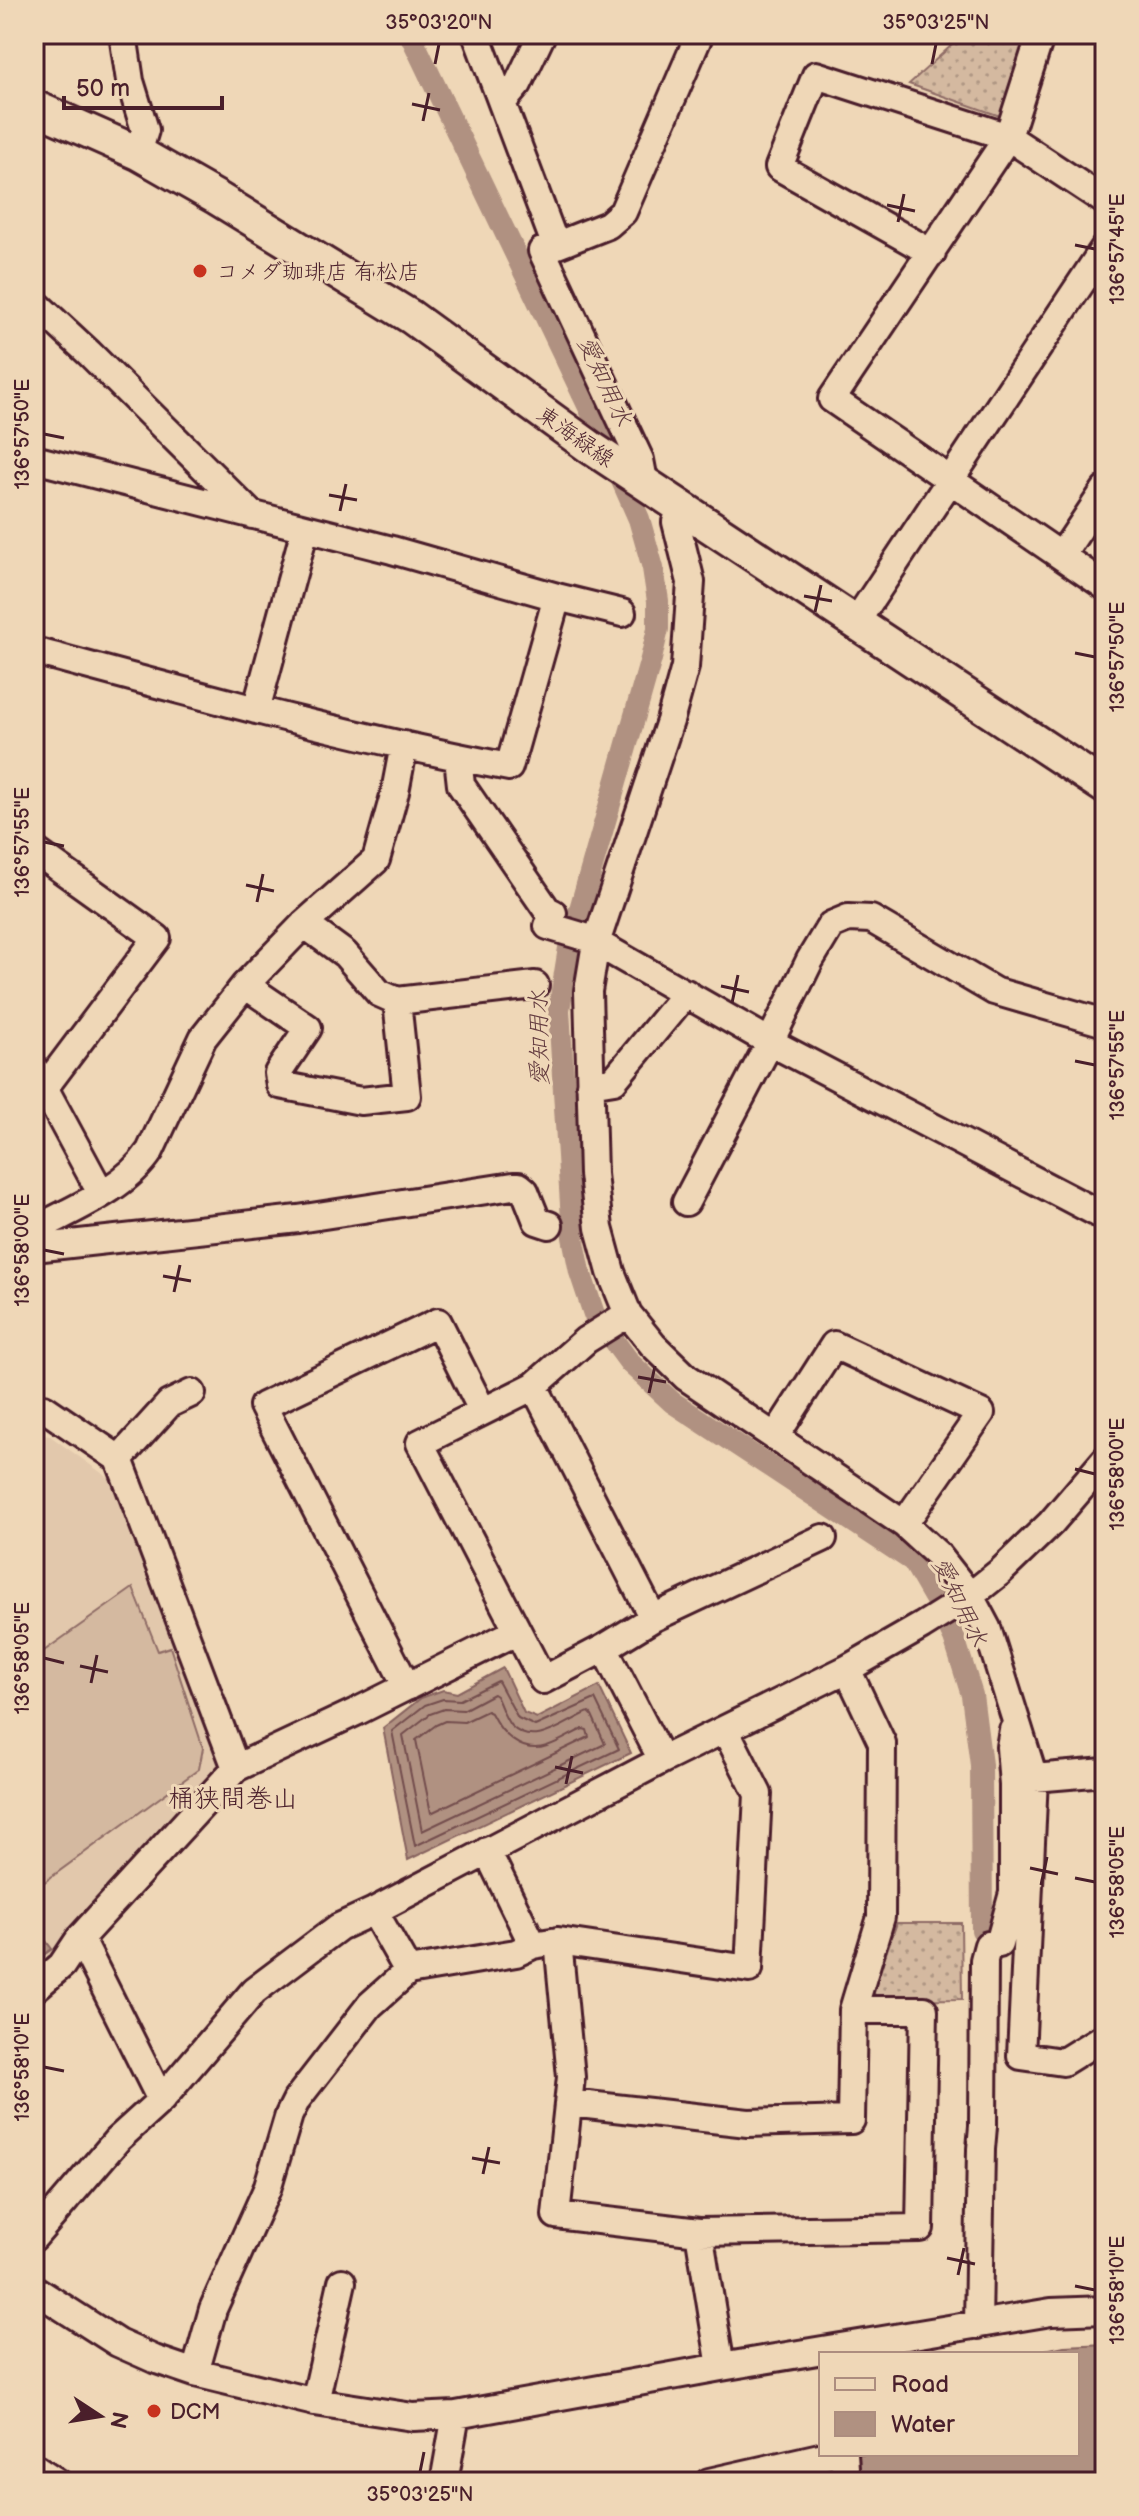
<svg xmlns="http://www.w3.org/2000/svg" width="1139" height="2516" font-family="'Balsamiq Sans','Klee One',sans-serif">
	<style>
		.built { fill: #e2c8ac }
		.grass { fill: url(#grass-dots); stroke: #8f6c66; stroke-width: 2 }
		.pitch { fill: #d4b9a0; stroke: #8f6c66; stroke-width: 2 }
		.water { fill: #b09181; stroke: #87635f; stroke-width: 2 }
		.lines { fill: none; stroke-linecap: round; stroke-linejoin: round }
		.shore { stroke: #734d4d; stroke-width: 2 }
		.canal { stroke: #b09181; stroke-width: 22 }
		.minor-casing { stroke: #4a1f2b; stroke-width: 32 }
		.major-casing { stroke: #4a1f2b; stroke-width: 38 }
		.minor { stroke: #efd7b7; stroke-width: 26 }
		.major { stroke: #efd7b7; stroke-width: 32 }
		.ticks { fill: none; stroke: #4a1f2b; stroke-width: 3 }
		.poi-dot { fill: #c8321e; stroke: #efd7b7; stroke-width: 3 }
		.labels { text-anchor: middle; stroke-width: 6; stroke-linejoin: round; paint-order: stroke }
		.poi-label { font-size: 22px; fill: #4a1f2b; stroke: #efd7b7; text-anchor: start }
		.street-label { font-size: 22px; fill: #4a1f2b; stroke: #efd7b7 }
		.water-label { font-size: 24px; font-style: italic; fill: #643c40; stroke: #efd7b7 }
		.quarter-label { font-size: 26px; fill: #4a1f2b; stroke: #efd7b7 }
		.neatline { fill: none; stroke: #4a1f2b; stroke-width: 3 }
		.ticks-label { font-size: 20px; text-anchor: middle; fill: #4a1f2b }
	</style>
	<defs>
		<pattern id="grass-dots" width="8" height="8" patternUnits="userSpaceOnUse" patternTransform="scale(2)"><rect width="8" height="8" fill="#d4b9a0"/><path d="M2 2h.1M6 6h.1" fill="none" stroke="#ae9683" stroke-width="1.8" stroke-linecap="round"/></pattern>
	</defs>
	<rect width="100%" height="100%" fill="#efd7b7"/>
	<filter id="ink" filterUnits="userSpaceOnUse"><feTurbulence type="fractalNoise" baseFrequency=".0125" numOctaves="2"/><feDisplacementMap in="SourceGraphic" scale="16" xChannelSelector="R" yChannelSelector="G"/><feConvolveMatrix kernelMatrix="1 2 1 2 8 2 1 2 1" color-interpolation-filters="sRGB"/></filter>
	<g filter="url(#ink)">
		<!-- built -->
		<path class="built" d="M42 1435 50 1436 110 1479 144 1549 225 1759 220 1772 34 1983V1440Z"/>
		<!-- grass -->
		<path class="grass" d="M964 34H1033L1007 107 1000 116 909 84Z
			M897 1923H961L962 1999 881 2000 872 1992Z"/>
		<!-- pitch -->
		<path class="pitch" d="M133 1588 158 1651 170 1647 203 1748 199 1769 43 1883 34 1871V1658Z"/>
		<!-- water -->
		<path class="water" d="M503 1668 524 1713 537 1718 599 1686 631 1753 408 1860 383 1728 421 1698 443 1690 457 1693Z
			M34 1925 52 1949 34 1962Z
			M1105 2344V2473L1089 2482H860L858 2454H1077V2354H1026L1064 2346Z"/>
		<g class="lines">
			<!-- shore -->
			<path class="shore" d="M498 1681 518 1718 535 1726 595 1699 619 1749 415 1846 392 1731 425 1705 443 1699 460 1700Z
				M493 1694 496 1696C501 1705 504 1718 511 1726 535 1750 566 1721 589 1712L592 1715 605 1744 422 1831 403 1735 430 1714 444 1709 463 1710Z
				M487 1711 491 1713C501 1733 521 1755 547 1746 560 1742 571 1734 583 1729L587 1730 589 1737 431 1813 416 1740 436 1725 445 1721 464 1722Z"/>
			<!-- canal -->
			<path class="canal" d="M410 34 597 424 639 519 653 568 658 601V629L651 659 569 948 559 1010 573 1237 580 1272 594 1314 630 1363 672 1402 913 1561 938 1604 954 1638 972 1695 981 1765 982 1930"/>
			<!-- minor casing -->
			<g class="minor-casing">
				<path id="minor" d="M123 34 130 81 145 130 138 153
					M476 34 555 244
					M1041 34 1008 137 832 399 1105 586
					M502 103 518 84 542 34
					M932 253 779 167 816 75 1008 137 1105 201
					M34 302 89 353 252 515
					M34 459 392 550 557 597 622 613
					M644 481 640 460 542 251 608 225 623 212 698 38V34
					M682 507 676 522 691 582 685 667 670 721 596 943 588 991 593 1174 599 1228 611 1272 628 1314 653 1345 686 1377 904 1524 937 1554 970 1596 987 1628 1034 1778 1021 2056 1063 2062 1105 2036
					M1061 556 1105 490
					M856 622 1105 247
					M34 651C191 693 349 737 509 767L557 597
					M256 710 305 529
					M458 758 461 785 547 910 553 913
					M34 850 157 938 45 1087
					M304 924 345 954 379 993 397 1001 535 985
					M548 926 588 938 770 1042 1105 1217
					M245 985 308 1028 278 1073 280 1085 361 1101 407 1096 397 1001
					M34 1069 101 1193
					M590 1084 614 1080 686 993
					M686 1202 770 1042 810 960 831 925 848 918 871 919 994 991 1105 1023
					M34 1230C73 1209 125 1189 150 1151L203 1038 245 985 304 924 376 860 395 792 404 745
					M34 1248 298 1219 513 1186H519L525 1191 537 1221 549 1225
					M628 1314 586 1340 534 1386 420 1443 543 1680 604 1648 653 1618 823 1538
					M534 1386 653 1618
					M34 1415 44 1408 119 1459 236 1768 80 1938 62 1965 34 1989
					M775 1437 834 1345 981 1413 904 1524
					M119 1459 169 1404 192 1393
					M604 1648 662 1760
					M847 1669 882 1743 881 1917 853 2010
					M407 1687 263 1406 438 1322 482 1410
					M236 1768 358 1711 516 1632
					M1034 1778 1105 1772
					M487 1851 533 1945
					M374 1911 408 1971
					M80 1938 161 2100
					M558 1941 571 2077 556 2215 699 2232 920 2228 924 2010H853L851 2120 748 2123 570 2103
					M699 2232 721 2367
					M34 2237 117 2140 161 2100 254 1991 339 1927 374 1911 662 1760 847 1669 922 1626 970 1596 1000 1572 1051 1523 1105 1460
					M34 2289 118 2343 154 2359 195 2373 315 2402 413 2417 456 2415 721 2367 1051 2312 1105 2310
					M978 2325 981 2149 983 2126 984 1960 988 1945 999 1944 1013 1893V1785L1010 1747 1013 1730
					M195 2373 213 2309 267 2189 289 2115 297 2099 370 2005 408 1971 516 1953 533 1945 558 1941 749 1969 758 1794 726 1731
					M315 2402 342 2282
					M844 2454 846 2482
					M34 2467 57 2482
					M444 2482 456 2415
					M709 2482 833 2454"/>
			</g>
			<!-- major casing -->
			<g class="major-casing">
				<path id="major" d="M34 107 138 153 217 198 411 317 590 447 1105 787"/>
			</g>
			<!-- minor -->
			<use href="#minor" class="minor"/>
			<!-- major -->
			<use href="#major" class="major"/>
		</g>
	</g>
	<!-- ticks -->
	<path class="ticks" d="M435 64 439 44M932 64 936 44M412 104 440 110M423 121 429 93M887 205 915 211M898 222 904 194M1075 245 1095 249M44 434 64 438M329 495 357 500M340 511 346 484M804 596 832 601M815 612 821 585M1075 653 1095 657M44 842 64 846M246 885 274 891M257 902 263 874M721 986 749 992M732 1003 738 975M1075 1061 1095 1065M44 1250 64 1254M163 1276 191 1281M174 1292 180 1265M638 1377 666 1382M649 1393 655 1366M1075 1469 1095 1474M44 1658 64 1663M80 1666 108 1672M91 1683 97 1655M555 1767 583 1773M566 1784 572 1756M1030 1868 1058 1874M1075 1878 1095 1882M1041 1885 1047 1857M44 2067 64 2071M472 2158 500 2163M483 2174 489 2147M947 2258 975 2264M958 2275 964 2248M1075 2286 1095 2290M420 2472 424 2452"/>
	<!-- markers -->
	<g class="poi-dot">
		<circle cx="200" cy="271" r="8"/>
		<circle cx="154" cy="2411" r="8"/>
	</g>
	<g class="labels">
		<!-- poi labels -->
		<g class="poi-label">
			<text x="216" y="279">コメダ珈琲店 有松店</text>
			<text x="170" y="2419">DCM</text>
		</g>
		<!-- street labels -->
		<g class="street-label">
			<text transform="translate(576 436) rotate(35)" y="8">東海緑線</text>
		</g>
		<!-- water labels -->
		<g class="water-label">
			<text transform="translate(605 381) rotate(65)" y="8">愛知用水</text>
			<text transform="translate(539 1038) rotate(-91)" y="8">愛知用水</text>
			<text transform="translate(960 1602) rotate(64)" y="8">愛知用水</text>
		</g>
		<!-- quarter labels -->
		<g class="quarter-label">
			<text x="233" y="1807">桶狭間巻山</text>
		</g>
	</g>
	<!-- margin -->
	<rect width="1139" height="2516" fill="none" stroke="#efd7b7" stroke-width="88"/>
	<!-- legend -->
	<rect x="819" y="2352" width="260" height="104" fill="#efd7b7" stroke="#ad8d7f" stroke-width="2"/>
	<rect x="835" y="2378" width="40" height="12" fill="#efd7b7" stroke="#ad8d7f" stroke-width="2"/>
	<text x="891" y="2392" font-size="24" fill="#4a1f2b">Road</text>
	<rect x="835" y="2412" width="40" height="24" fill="#b09181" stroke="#ad8d7f" stroke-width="2"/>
	<text x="891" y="2432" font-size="24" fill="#4a1f2b">Water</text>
	<!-- north arrow -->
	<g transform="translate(100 2416) rotate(102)" stroke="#efd7b7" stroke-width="6" paint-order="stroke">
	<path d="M0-6L14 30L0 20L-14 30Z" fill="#4a1f2b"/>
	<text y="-12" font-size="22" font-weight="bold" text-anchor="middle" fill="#4a1f2b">N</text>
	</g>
	<!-- scale -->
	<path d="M64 96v12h158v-12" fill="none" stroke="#4a1f2b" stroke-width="4"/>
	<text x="76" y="96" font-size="24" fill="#4a1f2b" stroke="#efd7b7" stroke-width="6" paint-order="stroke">50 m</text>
	<rect x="44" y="44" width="1051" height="2428" class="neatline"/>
	<g class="ticks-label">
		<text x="439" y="29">35°03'20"N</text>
		<text x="936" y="29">35°03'25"N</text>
		<text transform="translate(1117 249) rotate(-90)" y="7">136°57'45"E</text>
		<text transform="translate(22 434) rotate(-90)" y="7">136°57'50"E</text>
		<text transform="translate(1117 657) rotate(-90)" y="7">136°57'50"E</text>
		<text transform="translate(22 842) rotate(-90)" y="7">136°57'55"E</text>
		<text transform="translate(1117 1065) rotate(-90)" y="7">136°57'55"E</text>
		<text transform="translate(22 1250) rotate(-90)" y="7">136°58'00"E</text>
		<text transform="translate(1117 1474) rotate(-90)" y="7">136°58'00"E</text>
		<text transform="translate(22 1658) rotate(-90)" y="7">136°58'05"E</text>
		<text transform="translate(1117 1882) rotate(-90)" y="7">136°58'05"E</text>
		<text transform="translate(22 2067) rotate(-90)" y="7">136°58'10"E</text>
		<text transform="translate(1117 2290) rotate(-90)" y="7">136°58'10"E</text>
		<text x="420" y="2501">35°03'25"N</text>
	</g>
</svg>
